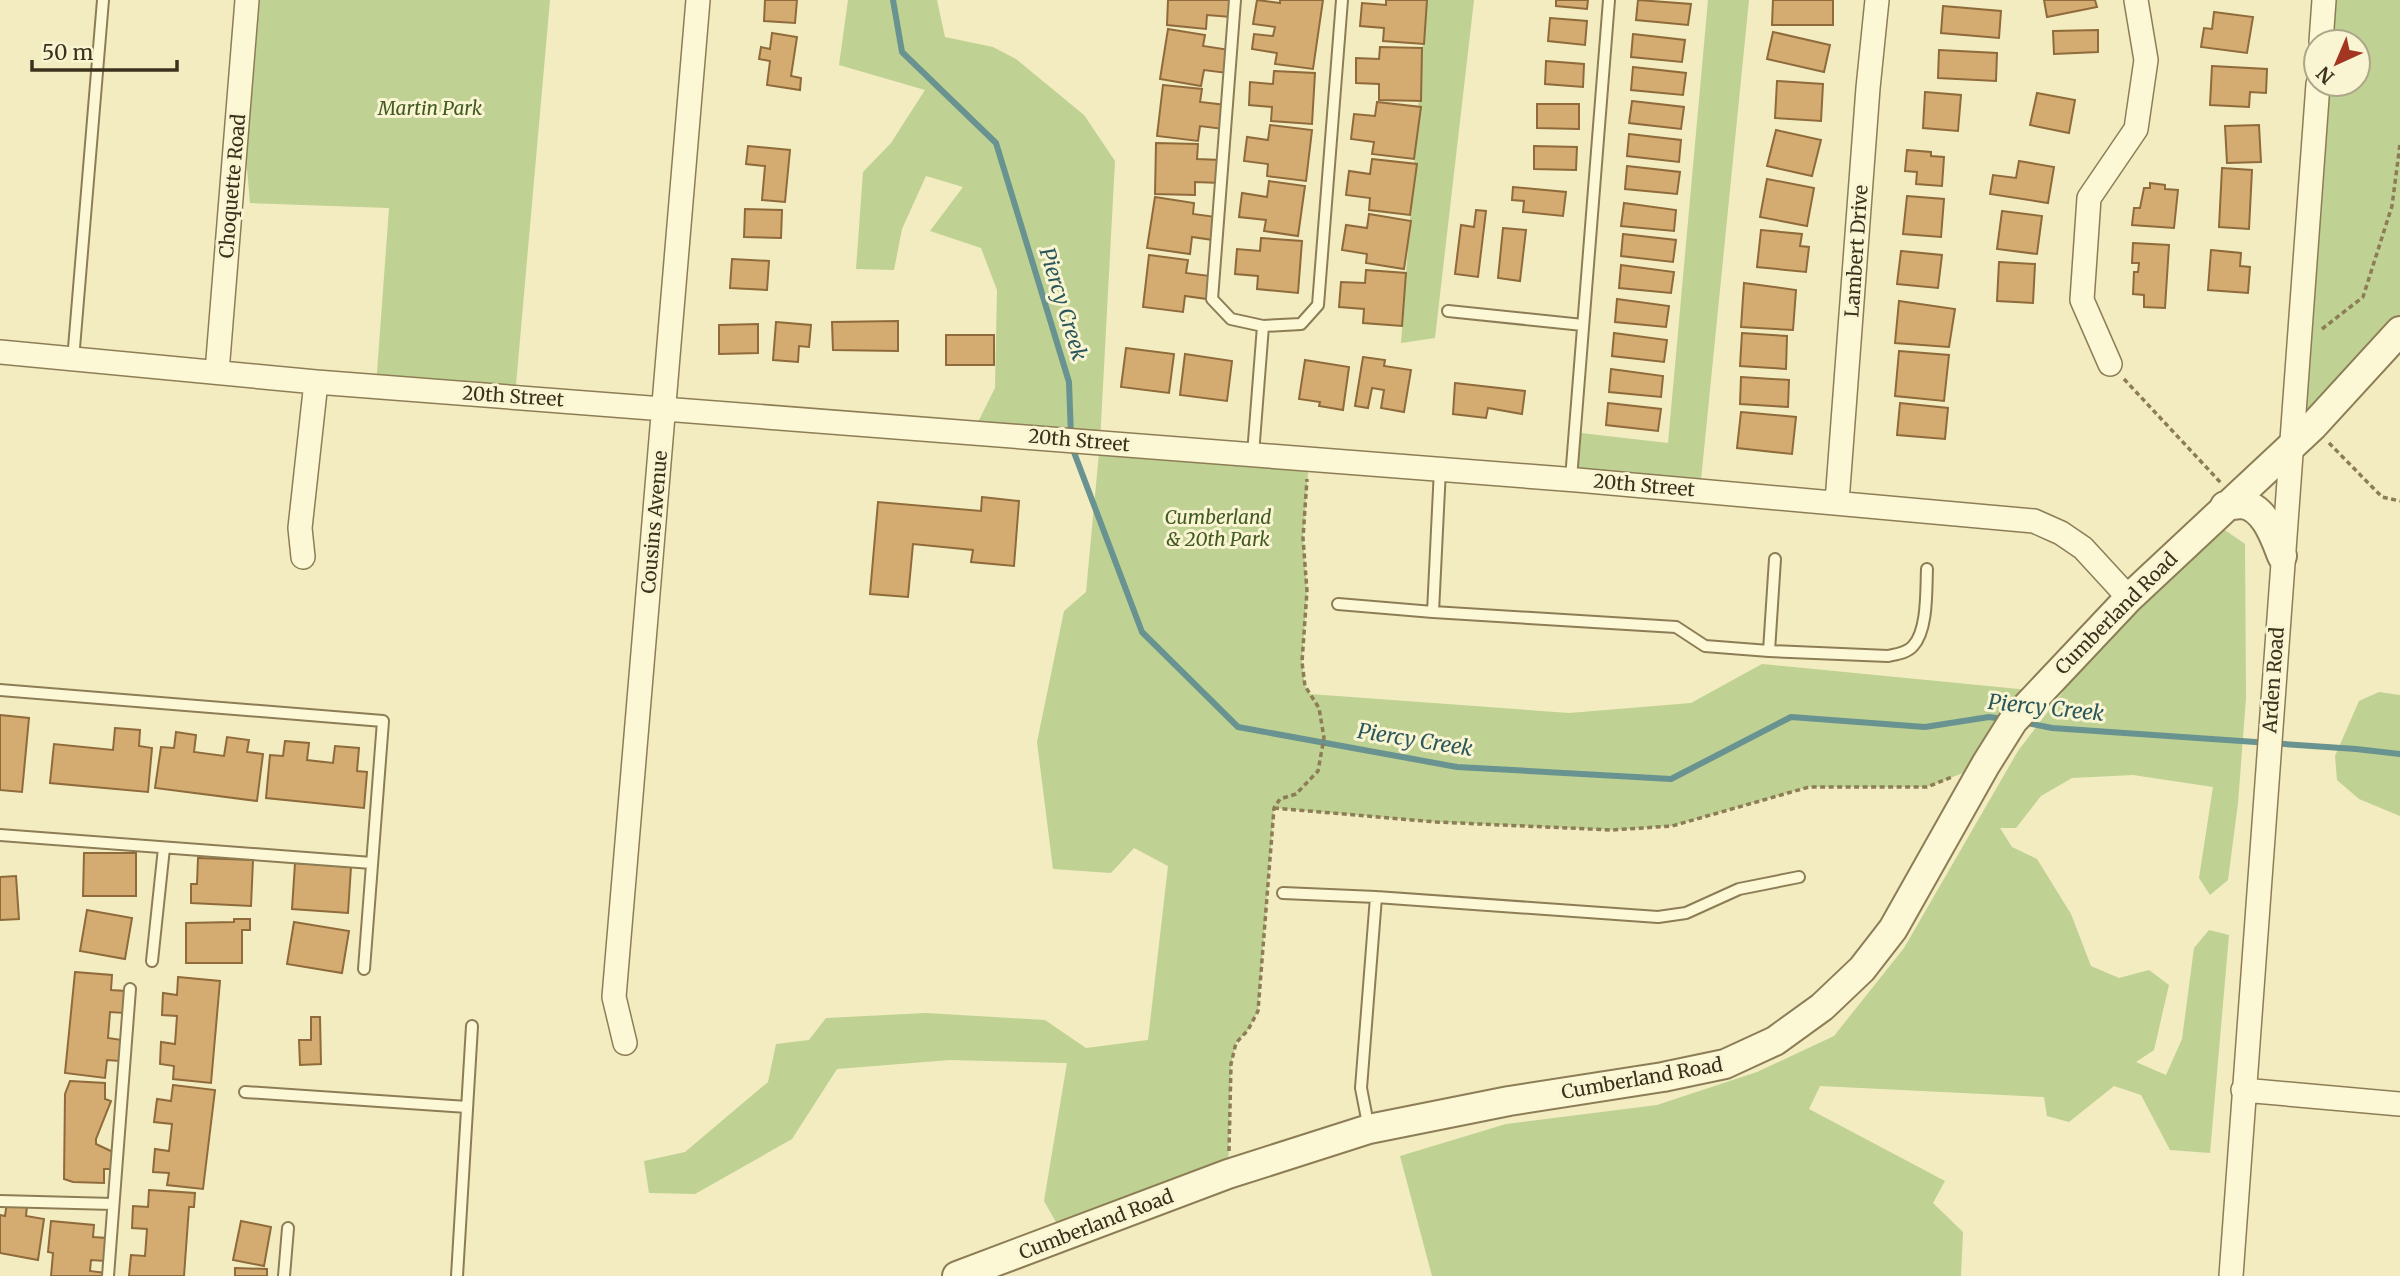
<svg xmlns="http://www.w3.org/2000/svg" width="2400" height="1276" font-family="Merriweather,serif">
	<style>
		.green { fill: #bfd193 }
		.lines { fill: none; stroke-linecap: round; stroke-linejoin: round }
		.stream { stroke: #699390; stroke-width: 6 }
		.building { fill: #d4ac72; stroke: #8f6a3a; stroke-width: 2 }
		.service-casing { stroke: #8d7d56; stroke-width: 14 }
		.minor-casing { stroke: #8d7d56; stroke-width: 26 }
		.tertiary-casing { stroke: #8d7d56; stroke-width: 32 }
		.path { stroke: #8d7d56; stroke-width: 3.5; stroke-dasharray: 5 3.5; stroke-linecap: butt }
		.service { stroke: #fcf7d4; stroke-width: 10 }
		.minor { stroke: #fcf7d4; stroke-width: 23 }
		.tertiary { stroke: #fcf7d4; stroke-width: 28 }
		.labels { text-anchor: middle; stroke-width: 6; stroke-linejoin: round; paint-order: stroke }
		.park-label { font-size: 19px; font-style: italic; fill: #415a21; stroke: #f9f4d1 }
		.street-label { font-size: 19px; fill: #3b311c; stroke: #f9f4d1 }
		.water-label { font-size: 21px; font-style: italic; fill: #2a575c; stroke: #f9f4d1 }
	</style>
	<rect width="100%" height="100%" fill="#f2ecc0"/>
	<!-- green -->
	<path class="green" d="M247 0H550L515 396 376 386 389 208 250 203 240 89Z
		M848 0H937L945 37 993 47 1016 59 1084 115 1115 161 1100 442 1309 459 1303 538 1307 591 1302 662 1305 686 1310 694 1569 713 1691 703 1762 664 2040 691 1986 764 1927 787H1809L1672 826 1612 830 1436 822 1274 808 1258 1011 1248 1030 1236 1043 1231 1064 1228 1174 1064 1236 1044 1201 1067 1063 950 1060 837 1069 792 1139 695 1194 649 1193 644 1161 685 1152 768 1082 776 1044 809 1040 826 1018 926 1013 1045 1020 1086 1048 1148 1040 1168 866 1134 848 1111 873 1053 869 1037 742 1064 611 1086 592 1100 442 973 432 995 388 997 290 981 248 930 231 963 187 926 176 902 229 894 270 856 269 863 172 891 143 925 90 839 65Z
		M1426 0H1474L1435 338 1401 343Z
		M1708 0H1749L1700 490 1577 480 1581 433 1668 443Z
		M2324 0H2400V331L2290 447 2318 84H2358V42H2321Z
		M2222 528 2245 544 2246 698 2238 803 2228 880 2210 895 2199 878 2213 787 2133 775 2072 778 2041 796 2016 828H2000L2012 847 2037 859 2071 914 2091 966 2119 978 2149 970 2169 985 2154 1050 2136 1062 2166 1075 2182 1039 2194 948 2209 930 2229 935 2210 1153 2170 1150 2141 1095 2114 1086 2069 1122 2047 1116 2044 1097 1820 1086 1809 1109 1945 1181 1933 1203 1963 1232 1961 1276H1432L1400 1156 1506 1124 1657 1105 1757 1072 1834 1036 1904 948 2018 751 2091 655Z
		M2379 692 2400 695V816L2359 799 2337 780 2335 756 2359 701Z"/>
	<g class="lines">
		<!-- stream -->
		<path class="stream" d="M893 0 902 52 996 143 1069 382 1071 436
			M1072 447 1142 632 1238 727 1457 767 1671 779 1791 717 1925 727 1989 717 2004 719
			M2022 722 2052 728 2356 749 2400 754"/>
	</g>
	<!-- building -->
	<path class="building" d="M765 0H797L795 23 764 21Z
		M1168 0H1233L1231 17 1207 15 1206 29 1167 25Z
		M1257 0 1280 3V0H1323L1313 69 1275 64 1277 53 1252 49 1254 34 1273 36 1275 27 1253 24Z
		M1386 0H1427L1424 44 1383 41 1384 28 1360 26 1362 3 1386 5Z
		M1556 0H1588L1587 9 1556 6Z
		M1638 0 1691 4 1688 25 1636 20Z
		M1773 0H1833V25H1772Z
		M2044 0H2095L2097 7 2047 17Z
		M1943 6 2001 11 1999 38 1941 33Z
		M2214 12 2253 17 2247 53 2201 47 2204 28 2212 29Z
		M1550 18 1587 21 1585 45 1548 41Z
		M1168 29 1205 35 1203 46 1230 50 1227 73 1204 70 1201 86 1160 79Z
		M2098 30V52L2054 54 2053 31Z
		M1773 32 1830 45 1824 72 1767 59Z
		M772 33 797 37 791 76 801 78 800 90 767 85 770 61 759 59 761 47 770 49Z
		M1633 34 1685 40 1682 62 1631 57Z
		M1380 47 1422 48 1421 101 1379 100V84L1356 83V58L1379 59Z
		M1939 50 1997 53 1996 81 1938 78Z
		M1546 61 1584 64 1583 87 1545 84Z
		M2212 66 2267 69 2266 93 2250 92 2249 107 2210 105Z
		M1633 67 1686 73 1683 95 1631 90Z
		M1274 71 1315 73 1312 124 1271 121 1272 107 1249 105 1250 82 1273 84Z
		M1777 81 1823 84 1821 121 1775 118Z
		M1163 85 1202 89 1200 102 1226 105 1223 129 1200 126 1198 141 1157 136Z
		M1925 92 1961 95 1958 131 1923 128Z
		M2037 93 2075 100 2069 133 2030 125Z
		M1632 101 1684 107 1681 129 1629 123Z
		M1377 102 1421 107 1414 159 1372 154 1374 142 1351 139 1354 114 1375 116Z
		M1537 104H1579V129L1537 128Z
		M1270 125 1312 130 1306 181 1267 176 1268 164 1244 161 1247 137 1268 140Z
		M2259 125 2261 162 2227 163 2225 126Z
		M1776 130 1821 140 1812 176 1767 166Z
		M1629 134 1681 140 1679 162 1627 156Z
		M1156 143 1198 144 1197 159 1221 160 1220 183 1195 182V195L1155 194Z
		M748 146 790 150 785 202 762 200 765 166 746 164Z
		M1534 146 1577 147 1576 170 1534 169Z
		M1907 150 1931 152V156L1944 157 1942 186 1916 184 1917 172 1905 171Z
		M1372 159 1417 164 1410 215 1369 210 1370 198 1346 195 1349 171 1370 174Z
		M2019 161 2054 167 2048 203 1990 194 1993 175 2016 178Z
		M1627 166 1680 172 1677 194 1625 189Z
		M2222 168 2252 170 2249 229 2219 227Z
		M1767 179 1814 188 1807 226 1760 217Z
		M1269 181 1305 186 1298 236 1264 231 1266 220 1239 217 1242 193 1267 197Z
		M2150 183 2165 185V189L2178 190 2174 228 2132 225 2134 208H2140L2144 188H2150Z
		M1513 187 1566 192 1563 216 1523 212 1524 201 1512 200Z
		M1907 196 1944 199 1941 237 1903 234Z
		M1155 197 1194 203 1193 214 1216 217 1213 240 1192 237 1190 254 1147 248Z
		M1624 203 1676 210 1674 231 1621 226Z
		M745 209 782 210 781 238 744 237Z
		M1476 210 1486 211 1478 277 1455 274 1461 225 1474 227Z
		M2002 211 2042 216 2037 254 1997 249Z
		M1369 214 1411 221 1404 269 1366 263 1367 254 1342 250 1346 225 1367 228Z
		M1503 228 1526 230 1520 281 1498 278Z
		M1761 230 1802 234 1800 246 1809 247 1806 272 1757 267Z
		M1623 234 1676 240 1673 262 1621 256Z
		M1261 238 1302 241 1298 293 1257 289 1258 276 1235 274 1237 249 1260 251Z
		M2133 243 2169 245 2165 308 2144 307V295L2133 294 2134 272H2138L2139 263H2132Z
		M2211 250 2241 253 2240 266 2250 267 2248 293 2208 290Z
		M1901 251 1942 255 1938 288 1897 284Z
		M1149 255 1188 260 1186 273 1210 276 1207 299 1185 296 1183 312 1143 307Z
		M732 259 769 261 767 290 730 288Z
		M1999 262 2035 264 2033 303 1997 301Z
		M1621 265 1674 272 1671 293 1619 288Z
		M1366 270 1406 273 1402 326 1363 323 1364 309 1339 307 1341 282 1365 283Z
		M1744 283 1796 290 1793 330 1741 327Z
		M1617 299 1669 306 1666 327 1615 322Z
		M1899 301 1955 309 1949 347 1895 343Z
		M898 321V351L833 350 832 322Z
		M776 322 811 325 809 347 799 346 798 362 773 360Z
		M758 324V353L719 354V325Z
		M1614 333 1667 340 1664 362 1612 356Z
		M1742 333 1787 336 1786 369 1740 366Z
		M946 335H994V365H946Z
		M1126 348 1174 354 1169 393 1121 387Z
		M1899 351 1949 355 1944 401 1895 396Z
		M1185 354 1232 361 1227 401 1180 395Z
		M1363 357 1385 360 1384 366 1411 370 1404 412 1381 408 1384 390 1372 388 1368 408 1355 406Z
		M1305 360 1349 367 1343 410 1319 406 1320 402 1299 399Z
		M1611 369 1663 376 1661 397 1609 392Z
		M1741 377 1789 380 1788 407 1740 404Z
		M1455 383 1525 391 1522 414 1488 408 1486 418 1453 414Z
		M1608 403 1661 409 1658 431 1606 425Z
		M1900 403 1948 408 1945 439 1897 435Z
		M1741 412 1796 417 1792 454 1737 448Z
		M982 497 1019 501 1014 566 971 562 973 550 913 544 908 597 870 594 878 502 981 511Z
		M0 715 29 718 22 792 0 790Z
		M115 728 140 730 139 746 152 748 148 792 50 783 54 744 113 750Z
		M176 732 196 735 194 752 224 756 227 737 249 740 247 752 263 754 257 801 155 788 161 747 174 748Z
		M285 741 309 743 307 760 333 763 335 746 359 748 357 771 367 772 364 808 266 798 270 755 283 756Z
		M84 853H136V896H83Z
		M198 858 253 860 251 906 191 903V884H197Z
		M295 863 351 867 348 913 292 909Z
		M16 876 19 919 0 920V877Z
		M87 910 132 918 125 959 80 951Z
		M234 919H250V930H242V963H186V923L234 922Z
		M294 922 349 931 342 973 287 964Z
		M75 972 112 975 111 990 126 991 124 1013 110 1012 108 1038 122 1040 120 1061 107 1060 105 1078 65 1073Z
		M178 977 220 981 211 1083 173 1079 174 1066 160 1064 161 1042 175 1044 177 1016 162 1015 163 993 177 995Z
		M311 1017H320L321 1064 300 1065 299 1040H311Z
		M70 1081 105 1083V1099L111 1101 96 1139V1144L115 1153V1169H104V1183L73 1182 64 1179 65 1094Z
		M173 1085 215 1090 203 1189 167 1185 169 1173 153 1172 155 1149 169 1151 172 1124 154 1122 157 1099 171 1101Z
		M149 1190 195 1193 194 1207H189L184 1276H129L131 1255 145 1256 147 1229 132 1228 133 1206 148 1207Z
		M7 1202 27 1206 26 1216 44 1219 38 1260 0 1253V1215L5 1216Z
		M51 1221 94 1225 93 1237 107 1238 105 1261 91 1260 90 1271 105 1273V1276H51L53 1253 48 1252Z
		M241 1221 271 1227 264 1266 233 1260Z
		M235 1268 267 1269V1276H235Z"/>
	<g class="lines">
		<!-- service casing -->
		<g class="service-casing">
			<path id="service" d="M1235 0 1212 299 1231 319 1263 326 1301 324 1318 305 1342 0
				M1448 311 1583 325
				M73 360 103 0
				M1253 454 1263 326
				M1571 479 1609 0
				M1338 604 1433 612 1440 469
				M1433 612 1676 627 1705 646 1769 651 1775 559
				M1769 651 1888 656C1897 654 1907 653 1913 646 1928 630 1926 590 1927 569
				M0 690 383 721 364 969
				M0 835 372 863
				M1283 893 1376 897 1658 917 1686 913 1739 889 1799 877
				M152 961 164 848
				M245 1092 467 1107
				M1369 1129 1361 1088 1376 897
				M0 1201 113 1204
				M108 1276 130 989
				M284 1276 288 1228
				M457 1276 472 1026"/>
		</g>
		<!-- minor casing -->
		<g class="minor-casing">
			<path id="minor" d="M2321 42 2324 0
				M0 352 316 382 1577 480 2034 521 2061 533 2083 548 2129 598
				M2110 364 2082 300 2089 198 2136 129 2146 60 2136 0
				M217 372 247 0
				M1837 502 1868 88 1877 0
				M303 557 300 528 316 382
				M625 1043 614 997 698 0
				M2243 1090 2400 1104
				M2231 1276 2318 84"/>
		</g>
		<!-- tertiary casing -->
		<g class="tertiary-casing">
			<path id="tertiary" d="M2225 506C2230 506 2237 504 2242 504 2265 507 2275 538 2282 556
				M957 1276 1228 1174 1369 1129 1509 1101 1663 1077 1725 1064 1775 1041 1822 1007 1862 969 1893 929 1986 764 2013 721 2129 598 2313 426 2400 331"/>
		</g>
		<!-- path -->
		<path class="path" d="M2322 329 2363 297 2392 206 2400 144
			M2124 379 2221 483
			M2329 443 2382 497 2400 501
			M1274 808 1436 822 1612 830 1672 826 1809 787H1927L1952 777
			M1229 1151 1231 1064 1236 1043 1248 1030 1258 1011 1274 808 1280 799 1296 794 1318 771 1324 738 1319 708 1305 686 1302 662 1307 591 1303 538 1307 479"/>
		<!-- service -->
		<use href="#service" class="service"/>
		<!-- minor -->
		<use href="#minor" class="minor"/>
		<!-- tertiary -->
		<use href="#tertiary" class="tertiary"/>
	</g>
	<g class="labels">
		<!-- park labels -->
		<g class="park-label">
			<text x="430" y="115">Martin Park</text>
			<text x="1218" y="524">Cumberland<tspan x="1218" dy="22">&amp; 20th Park</tspan></text>
		</g>
		<!-- street labels -->
		<g class="street-label">
			<text transform="translate(232 186) rotate(-85)" y="7">Choquette Road</text>
			<text transform="translate(1856 251) rotate(-86)" y="7">Lambert Drive</text>
			<text transform="translate(513 396) rotate(4)" y="7">20th Street</text>
			<text transform="translate(1079 440) rotate(5)" y="7">20th Street</text>
			<text transform="translate(1644 485) rotate(5)" y="7">20th Street</text>
			<text transform="translate(654 522) rotate(-85)" y="7">Cousins Avenue</text>
			<text transform="translate(2116 613) rotate(-45)" y="7">Cumberland Road</text>
			<text transform="translate(2273 680) rotate(-86)" y="7">Arden Road</text>
			<text transform="translate(1642 1078) rotate(-10)" y="7">Cumberland Road</text>
			<text transform="translate(1096 1224) rotate(-21)" y="7">Cumberland Road</text>
		</g>
		<!-- water labels -->
		<g class="water-label">
			<text transform="translate(1063 304) rotate(73)" y="7">Piercy Creek</text>
			<text transform="translate(2046 708) rotate(6)" y="7">Piercy Creek</text>
			<text transform="translate(1415 740) rotate(9)" y="7">Piercy Creek</text>
		</g>
	</g>
	<!-- north arrow -->
	<g transform="translate(2337 63) rotate(224)"><circle r="33" fill="#f9f4d1" stroke="#ada689" stroke-width="2"/>
	<path d="M0-5L12 26L0 18L-12 26Z" fill="#a23620"/>
	<text y="-10" font-size="19" font-weight="bold" text-anchor="middle" fill="#3b311c">N</text>
	</g>
	<!-- scale -->
	<path d="M32 60v10h145v-10" fill="none" stroke="#3b311c" stroke-width="3.5"/>
	<text x="42" y="60" font-size="21" fill="#3b311c" stroke="#f9f4d1" stroke-width="5" paint-order="stroke">50 m</text>
</svg>
